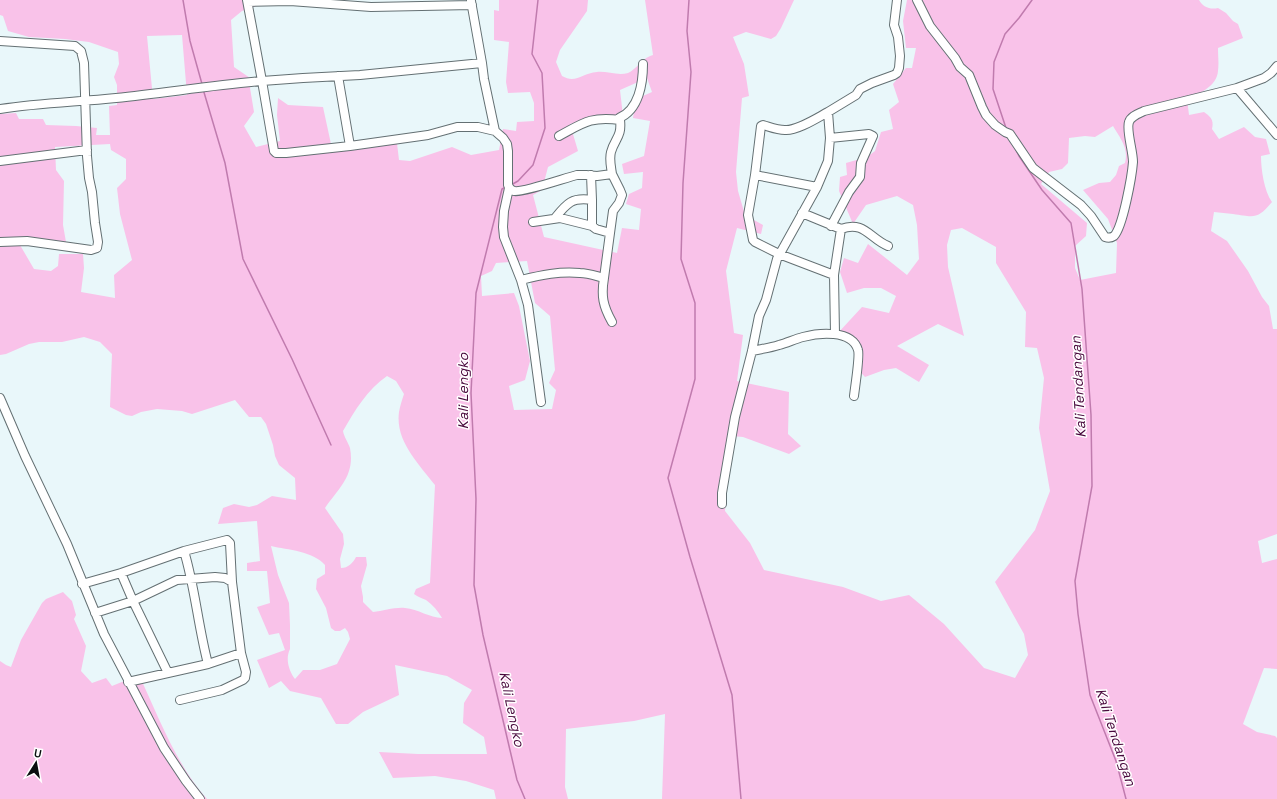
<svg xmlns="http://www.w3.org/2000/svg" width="1277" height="799" font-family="'Space Grotesk',sans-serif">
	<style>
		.green { fill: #f9c2e9; fill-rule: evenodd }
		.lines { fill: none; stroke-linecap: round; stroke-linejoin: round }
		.stream { stroke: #c07bae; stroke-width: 1.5 }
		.minor-casing { stroke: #647073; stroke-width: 10 }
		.minor { stroke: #fff; stroke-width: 8 }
		.labels { text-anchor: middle; stroke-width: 3; stroke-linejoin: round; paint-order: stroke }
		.water-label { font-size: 14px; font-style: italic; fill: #49093d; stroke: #fff }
	</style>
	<rect width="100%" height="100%" fill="#e9f7fa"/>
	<!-- green -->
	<path class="green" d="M0 0H273L242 11 231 20 234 67 253 80 250 88 254 112 244 126 256 147 280 141 277 115 278 98 288 105 323 107 331 144 396 135 399 160 410 161 452 147 471 155 499 150 503 129 516 131 517 122 534 121V103L530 92 508 93 506 82 509 42 494 40V10L499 11V0H588L587 11 560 50 556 62 562 76C576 84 582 73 597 72 607 71 618 76 628 73 635 70 639 63 645 59 647 57 650 56 653 55L645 0H794L781 28 776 36 771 39 746 32 733 37 744 64 749 96 742 98 736 172 738 191 745 215 763 225 761 234 737 228 726 271 734 333 743 335 737 381 789 392 788 434 801 446 789 454 743 437 732 436 725 511 750 543 764 570 843 587 881 601 909 595 944 624 984 668 1015 678 1028 655 1024 634 995 582 1035 530 1050 491 1039 428 1044 378 1037 348 1025 347 1026 312 996 263V247L962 228 951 230 947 245 948 267 964 336 938 324 897 346 929 365 919 382 896 368 884 370 865 377 855 366 854 347 838 333 862 307 889 313 896 296 881 288H864L847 293 840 272 844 258 858 263 868 244 907 275 919 259 917 225 913 205 897 196 866 205 853 224 839 191 840 177 847 175 846 163 867 157 875 151 881 132 893 129 889 110 899 102 893 84 906 68H912L916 48H906L903 21 907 0H1199C1203 7 1210 10 1218 8L1226 13 1233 21 1238 24 1243 38 1218 48C1218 56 1219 63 1218 71 1217 86 1199 94 1187 99L1189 115 1204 112C1211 117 1214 120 1212 129L1219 139 1244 127 1255 137 1266 139 1270 154 1261 156C1261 169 1264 191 1272 202 1257 220 1254 217 1233 214 1227 213 1220 213 1214 212L1211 231 1227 241 1248 271 1262 297 1269 306 1273 329H1277V534L1258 541 1262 563 1277 559V669L1264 668 1243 724 1257 732 1275 736 1277 738V799H662L665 714 634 721 566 729 565 787 568 799H496L494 790 466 781 435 776 393 778 379 752 418 754H487L484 737 463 723 464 703 472 690 447 676 395 665 399 695 363 712 348 724H336L321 698 290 691 281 681 269 688 257 660 285 650 279 633 269 635 257 607 270 603 267 571H247V563L260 561 257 521 218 524 223 508 234 504 249 507 257 505 272 496 296 500 295 478 279 465 275 456 273 445 266 424 261 417H249L235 400 192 414 182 411 157 409 141 412 132 416 126 415 110 407 112 354 100 342 84 337 62 342H39L29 344 6 354 0 355V114L16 113 19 119H43L46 125 76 126 97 128 96 135H110L109 106 117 105V85L114 77 119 64 118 52 89 42 65 39 29 37 8 31 3 16 0 15ZM182 35 187 95 153 99 147 36ZM647 78 652 92 636 99 633 118 650 121 644 156 622 164 624 174 643 172 642 188 629 194 626 204 641 209 639 230 622 228 617 253 544 237 533 195 542 190 548 167 578 151 570 124 596 117 598 115 623 116 620 90ZM1113 126C1120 138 1129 148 1125 163L1119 166 1116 175 1110 182 1099 183 1083 190 1108 219 1117 243 1116 273 1080 280 1075 268V246L1086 236 1087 223 1041 184 1049 172 1062 169 1068 163 1069 138 1085 136 1095 137ZM110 144 111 150 126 159V179L117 188 120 214 132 260 114 275 115 298 81 292 84 268 83 254H59L58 266 51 271 34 269 20 245 24 238 66 242 63 225 64 181 56 170 55 147ZM527 261 535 303 550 316 555 370 549 383 556 390 552 409 514 410 509 386 525 380 530 361 519 306 514 293 482 296 481 276 492 271 496 263ZM387 376 396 381 404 394C402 400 400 406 399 412 395 441 419 464 435 485L430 583 416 589 414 594C418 597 422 598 426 600 433 605 438 611 442 618 430 618 418 609 405 608 395 607 383 611 373 612L363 602V597L361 586 367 565 366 557H356C353 563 348 568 341 568L340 559 344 544 343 534 325 508C340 487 355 475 350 448 348 442 344 437 343 431 355 410 367 390 387 376ZM271 546C288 550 313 551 325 565V574L317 579 316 589 326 608 331 628 335 631H340L345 628 348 632 350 639 337 664 320 670H303L295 679C289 671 285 659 290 649V625L289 603 278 575Z
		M63 592 72 601 76 615 74 619 86 646 81 671 92 683 106 678 112 686 139 675C158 716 177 766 207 799H0V661L6 665 11 667 21 640 42 603 46 599Z"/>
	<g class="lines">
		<!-- stream -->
		<path class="stream" d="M183 0 190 41 202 84
			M689 0 687 31 691 72 683 183 681 259 695 303V379L668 478 690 557 732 695 741 799
			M203 89 225 163 243 259 292 359 331 445
			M1006 128 993 89 994 62 1005 34 1019 18 1032 0
			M1013 144 1019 156 1042 190 1071 223 1082 289 1091 415 1092 486 1075 581 1078 614 1090 695 1116 761 1126 799
			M511 185 518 181 533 165 545 128 542 73 532 54 538 0
			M506 187 502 189 476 293 471 393 476 499 474 585 483 635 517 780 525 799"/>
		<!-- minor casing -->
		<g class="minor-casing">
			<path id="minor" d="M247 0 262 81 303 78 360 75 482 63 484 79 495 131 503 138 507 144 508 151V185C509 188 511 190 514 191 522 193 565 178 577 175H586L597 176 612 174 620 190 622 195 619 203 613 211 610 233 596 229 592 226 560 218 533 222
				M917 0 930 26 955 58 960 67 969 75 982 107 986 115 995 125 1005 132 1010 134 1033 168 1081 205 1091 216 1105 237C1108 238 1111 238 1114 236 1123 227 1132 175 1133 162 1133 151 1126 130 1129 122 1131 116 1138 114 1144 111L1237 88 1264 78 1271 73 1277 66
				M471 1 482 63
				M248 2 290 1 371 7 472 5
				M0 41 75 46 81 51 84 63 87 156 89 178 92 192 95 223 98 242 97 248 91 250 27 241 0 242
				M338 76 350 146
				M1237 88 1277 135
				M0 109C39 103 77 102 116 98 165 93 213 85 262 81L274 151 276 153H286L350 146 428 135 457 127H478L495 131
				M620 120 619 118C639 110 643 83 643 64
				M559 136C583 123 591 116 620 120 622 137 615 138 611 152 609 159 611 167 612 174
				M830 138 869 134 873 136 861 163 860 177 849 192 831 226
				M0 161 87 150
				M591 175 592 200V226
				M755 175 748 215 753 240 755 242 779 254 834 275
				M817 187 755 175 761 126 763 125C770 127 777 130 785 130 797 131 817 118 828 112
				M509 188 504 211 503 227 504 237 521 280 528 305 541 402
				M802 213 841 229 834 275 835 334
				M555 218C567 203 572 197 592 200
				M841 229C864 220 870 239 888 246
				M604 278C601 296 603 306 612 322
				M521 280C541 275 560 271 580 273 588 273 596 276 604 278L610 233
				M752 351C761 349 770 348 779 345 787 343 795 339 803 337 818 333 852 329 858 350 860 356 855 387 854 396
				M0 398 25 456 67 544 104 634 164 748 186 781 200 799
				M722 504V493L735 417 752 351 759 316 766 300 777 259 817 187 828 161 830 138 828 112 856 95 860 89 872 83 894 75 897 73 899 68 900 56 898 37 894 25 897 0
				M121 573 133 601 168 673
				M82 584 121 573 184 551 227 540 230 543 232 582
				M95 613 133 601 177 580 215 577 225 578 232 582 241 653 246 672 245 678 243 680 222 690 180 700
				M208 664 241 653
				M128 682 208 664C198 626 195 587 184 551"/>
		</g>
		<!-- minor -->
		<use href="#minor" class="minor"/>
	</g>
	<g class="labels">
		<!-- water labels -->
		<g class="water-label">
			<text transform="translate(1078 387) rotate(-93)" y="5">Kali Tendangan</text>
			<text transform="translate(463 391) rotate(-90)" y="5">Kali Lengko</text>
			<text transform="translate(512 709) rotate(78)" y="5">Kali Lengko</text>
			<text transform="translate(1116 737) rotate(72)" y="5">Kali Tendangan</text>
		</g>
	</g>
	<!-- north arrow -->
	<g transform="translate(36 763) rotate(11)" stroke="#ffffff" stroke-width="3" paint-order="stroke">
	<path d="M0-3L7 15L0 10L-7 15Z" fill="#090e0f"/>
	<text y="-6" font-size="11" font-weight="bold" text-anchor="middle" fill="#090e0f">U</text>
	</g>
</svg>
